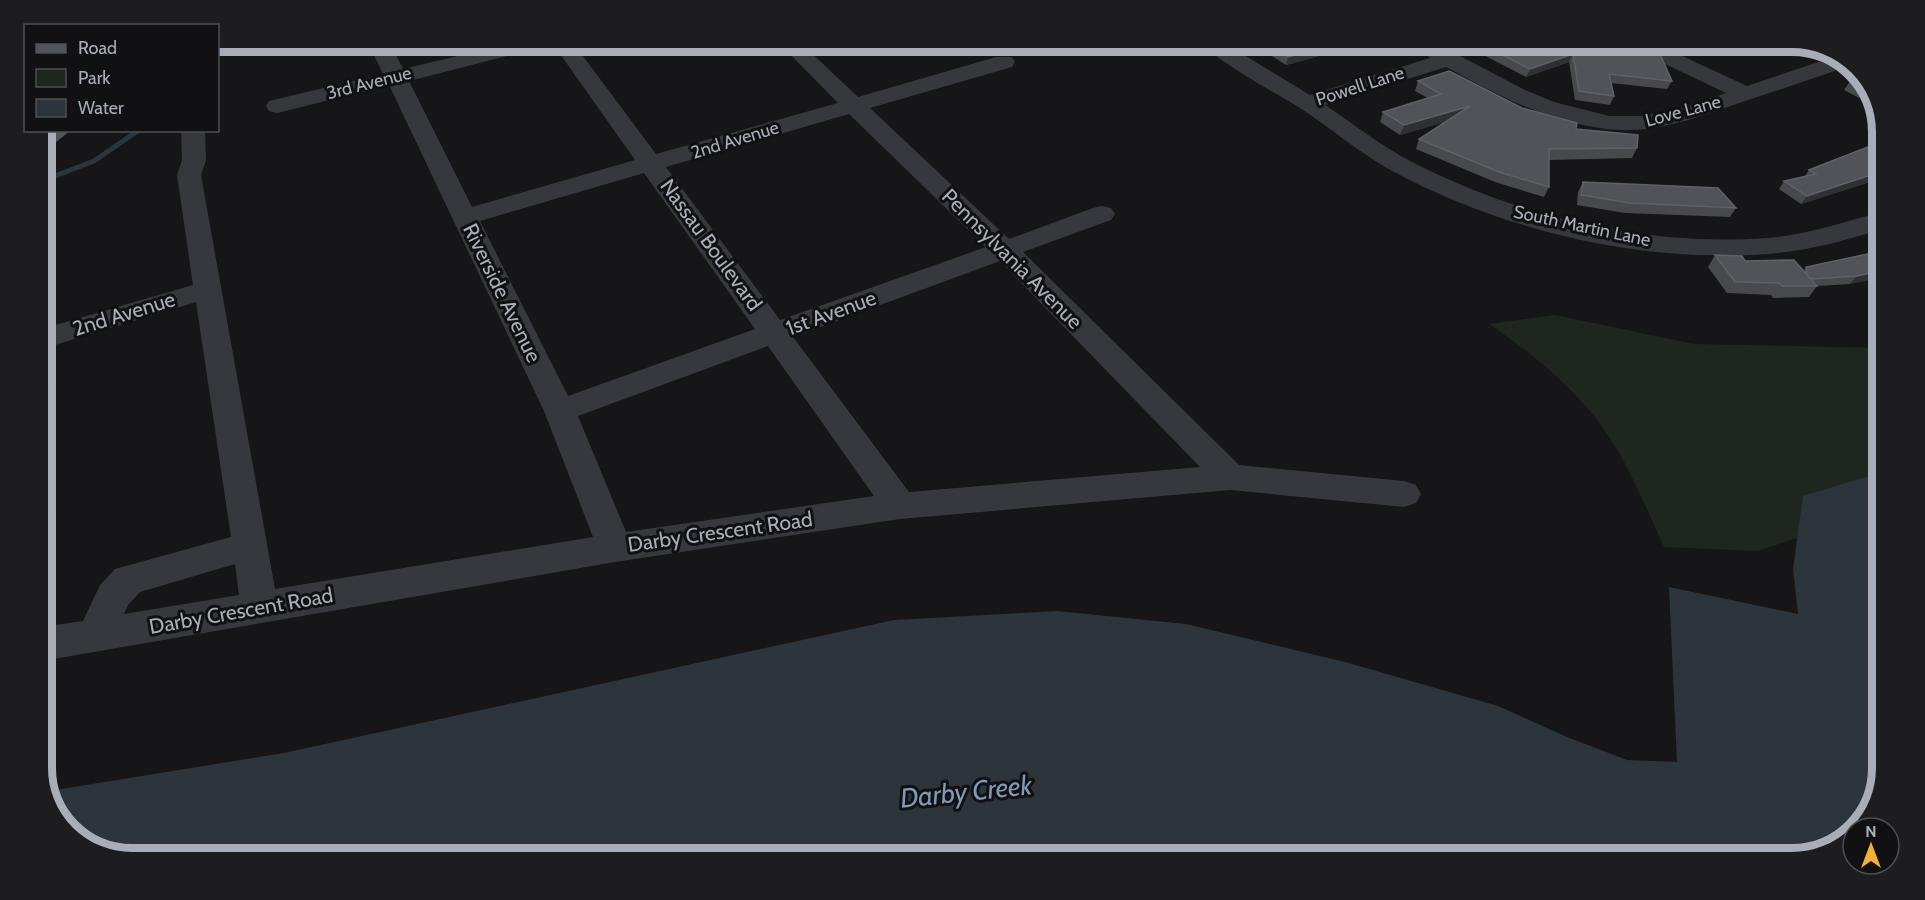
<svg xmlns="http://www.w3.org/2000/svg" width="1925" height="900" font-family="Cabin,sans-serif">
	<style>
		.green { fill: #1e261f }
		.water { fill: #2c353c }
		.lines { fill: none; stroke-linecap: round; stroke-linejoin: round }
		.stream { stroke: #2c353c; stroke-width: 5 }
		.minor { fill: #37383d; fill-rule: evenodd }
		.major { fill: #53555c; fill-rule: evenodd }
		.wall { fill: #47494d }
		.shaded-wall { fill: #2f3033 }
		.building { fill: #525359; stroke: #5f6168; stroke-width: 1.5 }
		.labels { text-anchor: middle; stroke-width: 6; stroke-linejoin: round; paint-order: stroke }
		.far-street-label { font-size: 18px; fill: #a8adb8; stroke: #111113 }
		.street-label { font-size: 21px; fill: #a8adb8; stroke: #111113 }
		.near-water-label { font-size: 27px; font-style: italic; fill: #7f9bb3; stroke: #111113 }
		.rim { fill: none; stroke: #a8adb8; stroke-width: 8 }
	</style>
	<rect width="100%" height="100%" fill="#161618"/>
	<!-- green -->
	<path class="green" d="M1555 315 1694 344 1881 348 1879 512 1757 551 1664 547C1651 518 1638 488 1623 460 1593 403 1542 360 1489 324Z"/>
	<!-- water -->
	<path class="water" d="M1879 473 1876 803 1843 843 1793 858 97 851 60 823 49 791 284 753 894 620 1057 611 1186 624 1345 662 1498 706 1567 737 1627 760 1677 762 1669 587 1798 614 1793 569 1803 496Z"/>
	<g class="lines">
		<!-- stream -->
		<path class="stream" d="M218 48 226 42
			M42 181 94 161 139 130"/>
		<!-- minor -->
		<path class="minor" d="M368 43H390L403 69 508 44H543L539 48 409 81 472 207 635 160 553 44H574L656 154 838 103 781 45H803L858 97 996 57H1012L1015 62 1012 67 870 108 1009 239 1093 208 1102 206 1111 208 1115 214 1111 220 1023 252 1239 465 1404 481 1416 485 1421 494 1416 503 1404 507 1230 490 900 519 615 562 42 661V627L83 621 100 585 115 569 231 537 196 302 42 349V329L193 285 177 175 182 160 181 130H205L206 160 201 175 275 589 593 537 544 411 389 85 277 113 269 111 266 106 269 101 383 74ZM849 114 986 247 780 320 666 167ZM644 173 755 329 568 396 480 221ZM1000 261 1200 467 909 492 793 337ZM768 346 874 496 626 532 578 416ZM235 564 239 595 124 614 128 605 140 592Z
			M1206 46 1231 47 1310 95 1430 58 1417 47H1443L1523 89 1554 102 1609 116H1642L1672 111 1726 93 1640 52 1637 48H1665L1747 86 1836 56 1849 66C1814 78 1779 90 1745 101 1701 116 1655 135 1607 129 1549 122 1497 95 1446 67L1325 105C1354 124 1381 146 1412 162 1519 217 1647 247 1767 238 1807 235 1843 222 1882 212V229C1844 241 1807 251 1767 254 1641 263 1505 231 1394 172 1361 154 1332 129 1300 108 1281 96 1216 61 1206 46Z"/>
		<!-- major -->
		<path class="major" d="M71 130 50 147 42 149 43 130Z"/>
	</g>
	<!-- wall -->
	<path class="wall" d="M1249 47H1352L1286 65 1258 47 1252 49Z
		M1470 48H1648L1672 81 1667 89 1611 83 1614 96 1610 105 1575 100 1569 62 1526 77Z
		M1851 80 1868 82 1875 103 1871 104 1844 90Z
		M1418 81 1522 108 1576 129 1637 148 1632 158 1549 160V187L1544 197 1495 182 1416 149 1419 139 1445 122 1400 135 1380 122 1383 112 1428 98 1415 91Z
		M1883 141 1882 176 1876 178 1873 181 1801 204 1779 189 1784 181 1805 176 1809 170Z
		M1583 182 1736 208 1730 217 1625 213 1577 205 1578 192Z
		M1882 251 1850 284 1817 286 1809 297 1773 298 1771 295 1727 293 1708 267 1715 255 1804 271 1806 267Z"/>
	<!-- shaded-wall -->
	<path class="shaded-wall" d="M1325 47H1352L1286 65 1288 57Z
		M1573 54 1569 62 1526 77 1530 69Z
		M1470 106 1466 116 1400 135 1404 125Z
		M1882 169V176L1876 178 1873 181 1801 204 1807 196Z
		M1881 271V278L1850 284 1857 276Z"/>
	<!-- building -->
	<path class="building" d="M1271 47H1325L1288 57Z
		M1489 48H1648L1660 54 1672 81 1609 74 1614 96 1579 91 1573 54 1530 69Z
		M1449 71 1522 108 1577 123 1576 129 1638 135 1637 148 1549 149V187L1499 172 1419 139 1470 106 1404 125 1383 112 1441 94 1418 81Z
		M1861 76 1868 82 1870 89 1851 80Z
		M1883 141 1882 169 1877 171 1880 172 1807 196 1784 181 1816 174 1809 170Z
		M1583 182 1718 188 1736 208 1630 203 1581 195Z
		M1882 251 1881 271 1857 276 1811 279 1807 275 1806 267Z
		M1715 255 1742 256 1745 261 1794 260 1817 286H1782L1779 283 1735 282Z"/>
	<g class="labels">
		<!-- far-street labels -->
		<g class="far-street-label">
			<text transform="translate(369 83) rotate(-14)" y="6">3rd Avenue</text>
			<text transform="translate(1360 86) rotate(-18)" y="6">Powell Lane</text>
			<text transform="translate(1683 111) rotate(-15)" y="6">Love Lane</text>
			<text transform="translate(735 140) rotate(-17)" y="6">2nd Avenue</text>
			<text transform="translate(1582 226) rotate(12)" y="6">South Martin Lane</text>
		</g>
		<!-- street labels -->
		<g class="street-label">
			<text transform="translate(711 245) rotate(54)" y="7">Nassau Boulevard</text>
			<text transform="translate(1012 259) rotate(45)" y="7">Pennsylvania Avenue</text>
			<text transform="translate(502 293) rotate(64)" y="7">Riverside Avenue</text>
			<text transform="translate(831 313) rotate(-20)" y="7">1st Avenue</text>
			<text transform="translate(124 314) rotate(-17)" y="7">2nd Avenue</text>
			<text transform="translate(720 532) rotate(-8)" y="7">Darby Crescent Road</text>
			<text transform="translate(241 611) rotate(-10)" y="7">Darby Crescent Road</text>
		</g>
		<!-- near-water labels -->
		<g class="near-water-label">
			<text transform="translate(966 792) rotate(-6)" y="9">Darby Creek</text>
		</g>
	</g>
	<!-- crop -->
	<path d="M0 0H1925V900H0ZM132 52H1792A80 80 0 0 1 1872 132V768A80 80 0 0 1 1792 848H132A80 80 0 0 1 52 768V132A80 80 0 0 1 132 52Z" fill="#1d1d20" fill-rule="evenodd"/>
	<path class="rim" d="M132 52H1792A80 80 0 0 1 1872 132V768A80 80 0 0 1 1792 848H132A80 80 0 0 1 52 768V132A80 80 0 0 1 132 52Z"/>
	<!-- legend -->
	<rect x="24" y="24" width="195" height="108" fill="#111113" stroke="#4d4f55" stroke-width="1.5"/>
	<rect x="36" y="44" width="30" height="9" fill="#53555c" stroke="#4d4f55" stroke-width="1.5"/>
	<text x="78" y="54" font-size="18" fill="#a8adb8">Road</text>
	<rect x="36" y="69" width="30" height="18" fill="#1e261f" stroke="#4d4f55" stroke-width="1.5"/>
	<text x="78" y="84" font-size="18" fill="#a8adb8">Park</text>
	<rect x="36" y="99" width="30" height="18" fill="#2c353c" stroke="#4d4f55" stroke-width="1.5"/>
	<text x="78" y="114" font-size="18" fill="#a8adb8">Water</text>
	<!-- north arrow -->
	<g transform="translate(1871 846)"><circle r="28" fill="#111113" stroke="#4d4f55" stroke-width="1.5"/>
	<path d="M0-4.5L10 22L0 15L-10 22Z" fill="#f2b134"/>
	<text y="-9" font-size="16" font-weight="bold" text-anchor="middle" fill="#a8adb8">N</text>
	</g>
</svg>
